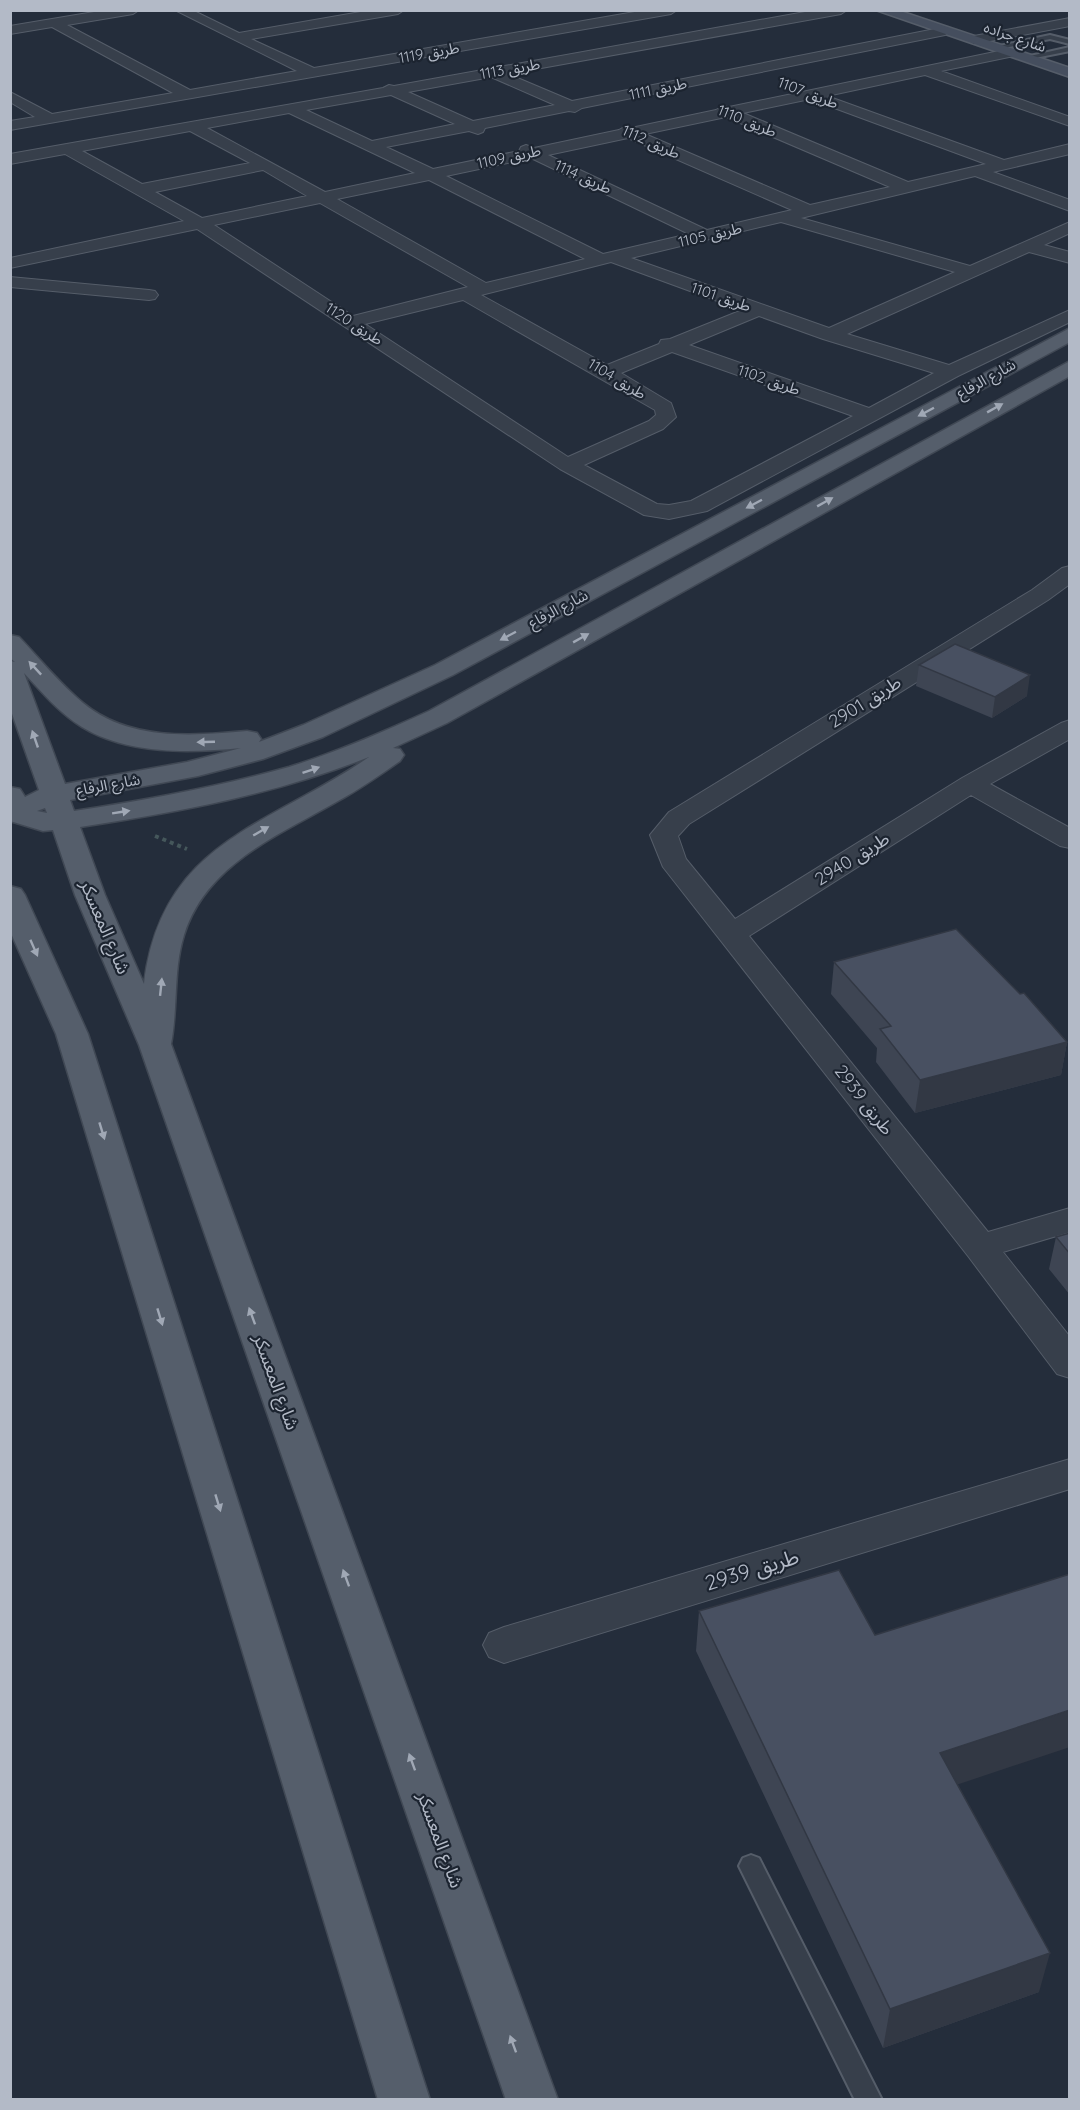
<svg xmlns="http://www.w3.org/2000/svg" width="1080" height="2110" font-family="Quicksand,'Noto Sans Arabic',sans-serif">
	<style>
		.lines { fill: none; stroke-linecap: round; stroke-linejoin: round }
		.lane-casing { stroke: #555d69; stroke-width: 4 }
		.street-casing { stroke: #555d69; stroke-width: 2 }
		.secondary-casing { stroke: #555d69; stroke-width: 3 }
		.primary-casing { stroke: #404854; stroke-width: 3 }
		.path { stroke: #45575b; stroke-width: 4; stroke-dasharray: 4 4; stroke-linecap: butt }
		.lane { fill: #373f4b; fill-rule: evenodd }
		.street { fill: #373f4b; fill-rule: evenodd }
		.secondary { fill: #454e5e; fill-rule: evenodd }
		.primary { fill: #555e6b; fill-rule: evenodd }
		.wall { fill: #3e4553 }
		.shaded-wall { fill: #323844 }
		.building { fill: #485061; stroke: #323844; stroke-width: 1.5 }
		.oneway { fill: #a0a8b5 }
		.labels { text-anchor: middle; stroke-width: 4.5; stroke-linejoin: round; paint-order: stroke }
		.far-street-label { font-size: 15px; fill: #b3bac7; stroke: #1c2430 }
		.street-label { font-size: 18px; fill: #b3bac7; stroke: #1c2430 }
		.near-street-label { font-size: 21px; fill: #b3bac7; stroke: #1c2430 }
	</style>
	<rect width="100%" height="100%" fill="#242d3b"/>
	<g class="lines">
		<!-- lane casing -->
		<g class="lane-casing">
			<path id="lane" d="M1050 35 1070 40V44L1050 39 994 50 990 48Z
				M1070 47V51L1025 60 1021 58Z
				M751 1855 759 1858 882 2100H855L739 1866 743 1858Z"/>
		</g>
		<!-- street casing -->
		<g class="street-casing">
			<path id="street" d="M106 10H139L133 14 67 25 190 90 297 71 175 10H192L239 33 372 10H404L398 14 251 39 314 68 646 10H677L671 14 10 130V121L35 117 10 102V92L52 114 173 93 52 27 10 34V26Z
				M816 10H847L841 14 508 74 572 101 945 27 952 31 945 35 582 108 575 112 569 111 485 128 483 132 478 134 469 131 386 147 433 169 519 151 521 147 526 145 534 148 619 130 626 126 631 128 716 110 723 106 729 107 1009 49 1014 50 1016 53 1014 56 941 71 1070 117V126L925 75 827 96 1004 160 1070 144V154L993 172 1070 200V211L975 176 801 218 970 266 1070 222V233L1044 245 1070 252V263L1029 252 847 334 949 365 1070 310V322L958 376 707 511 669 519 644 515 560 469 197 229 10 268V258L184 221 65 154 10 164V154L383 88 389 85 394 86ZM491 77 555 105 473 121 408 92ZM391 95 455 124 372 141 306 110ZM810 99 986 164 908 182 743 113ZM289 113 415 173 325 192 207 128ZM726 117 890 187 810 205 645 134ZM190 131 250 163 142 184 82 151ZM628 138 792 210 707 230 548 155ZM531 158 689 234 603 254 446 176ZM263 170 307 196 202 218 155 192ZM429 180 585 259 486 283 337 199ZM320 203 468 287 353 316 214 225ZM781 222 955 272 829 328 631 258ZM611 262 742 310 670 339 661 340 659 344 607 365 481 295ZM463 300 655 410 656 415 649 421 568 457 365 324ZM759 316 823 339 934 373 869 408 689 345ZM672 352 853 416 691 501 669 505 657 504 584 465 663 429 676 417 671 403 621 373Z
				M1070 18V26L974 44 967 40 974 36Z
				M10 277 149 290 155 291 158 295 155 299 149 300 10 287Z
				M1070 566V584L1048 600 689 824 678 836 686 859 735 919 962 778 1061 723 1070 720V739L990 784 1070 828V848L1060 846 971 795 749 936 988 1232 1070 1208V1232L1003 1252 1070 1337V1378L1057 1374 968 1256 663 867 650 835 669 812 1032 590 1062 568Z
				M1070 1459V1489L504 1663 489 1657 483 1645 489 1633 504 1627Z"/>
		</g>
		<!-- secondary casing -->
		<g class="secondary-casing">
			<path id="secondary" d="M876 10H897L1070 68V77Z"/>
		</g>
		<!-- primary casing -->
		<g class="primary-casing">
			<path id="primary" d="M1070 328V342L453 675 323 737 263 759 198 776 70 800 74 811C147 800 218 787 289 767 337 752 383 732 429 711L1070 361V376L447 723 393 748 400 749 404 755 400 761C380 775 360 789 338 801 279 835 206 864 184 935 173 970 178 1008 171 1044L558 2100H506L139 1045 75 895 53 830 43 831 10 821V787L20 789 25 797 39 790 10 708V661L15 662 10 658V635L19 637C40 659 60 684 83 703 129 741 191 736 247 731L257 733 261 739 259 742 303 725 435 665ZM24 673C42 692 59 713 82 727 128 755 190 753 241 748L187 762 65 784ZM369 757C268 827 161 841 144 984L105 895 80 827C178 812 277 794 369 757ZM45 808 47 813 37 811Z
				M10 886 21 889 25 895 88 1034 430 2100H378L56 1034 10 931Z"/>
		</g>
		<!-- path -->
		<path class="path" d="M155 836 187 849"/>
		<!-- lane -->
		<use href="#lane" class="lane"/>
		<!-- street -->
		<use href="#street" class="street"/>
		<!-- secondary -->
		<use href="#secondary" class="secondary"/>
		<!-- primary -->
		<use href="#primary" class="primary"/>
	</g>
	<!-- wall -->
	<path class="wall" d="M919 665 1027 696 992 718 916 686Z
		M834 962 1067 1042 1061 1075 915 1113 876 1062 877 1048 831 994Z
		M1070 1233V1295L1049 1269 1056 1237Z
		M699 1611 957 1785 1039 1992 883 2048 696 1651Z"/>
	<!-- shaded-wall -->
	<path class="shaded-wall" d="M1030 675 1027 696 992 718 995 697Z
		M1067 1042 1061 1075 915 1113 920 1080Z
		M1070 1710V1747L932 1793 940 1753Z
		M1050 1953 1039 1992 883 2048 890 2009Z"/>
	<!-- building -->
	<path class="building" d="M955 644 1030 675 995 697 919 665Z
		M956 929 1020 994 1024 993 1067 1042 920 1080 880 1029 891 1026 834 962Z
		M1070 1233V1254L1056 1237Z
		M839 1570 875 1635 1070 1574V1710L940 1753 1050 1953 890 2009 699 1611Z"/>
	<!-- one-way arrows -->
	<defs><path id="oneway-solid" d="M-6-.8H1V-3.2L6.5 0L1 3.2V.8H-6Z" transform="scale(1.5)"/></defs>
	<g class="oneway">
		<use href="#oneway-solid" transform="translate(995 408) rotate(-29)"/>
		<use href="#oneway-solid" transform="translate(926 412) rotate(152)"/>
		<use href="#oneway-solid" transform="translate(825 502) rotate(-29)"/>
		<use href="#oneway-solid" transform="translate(754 504) rotate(152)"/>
		<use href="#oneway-solid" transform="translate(508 636) rotate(152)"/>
		<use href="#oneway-solid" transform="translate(581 638) rotate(-29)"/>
		<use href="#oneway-solid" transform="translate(35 668) rotate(-133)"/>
		<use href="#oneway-solid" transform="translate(35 739) rotate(-109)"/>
		<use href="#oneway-solid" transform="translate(206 742) rotate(178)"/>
		<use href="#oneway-solid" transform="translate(311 770) rotate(-19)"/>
		<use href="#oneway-solid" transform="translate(121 812) rotate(-9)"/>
		<use href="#oneway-solid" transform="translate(261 831) rotate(-30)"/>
		<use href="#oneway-solid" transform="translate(34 948) rotate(66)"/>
		<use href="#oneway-solid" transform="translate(161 987) rotate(-84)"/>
		<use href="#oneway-solid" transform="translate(102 1131) rotate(73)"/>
		<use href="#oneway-solid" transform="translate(252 1316) rotate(-110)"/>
		<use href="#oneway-solid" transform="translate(160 1317) rotate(73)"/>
		<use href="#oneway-solid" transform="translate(218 1503) rotate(73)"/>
		<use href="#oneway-solid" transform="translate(346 1578) rotate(-110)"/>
		<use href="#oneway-solid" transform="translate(412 1762) rotate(-110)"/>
		<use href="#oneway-solid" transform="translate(513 2044) rotate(-110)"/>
	</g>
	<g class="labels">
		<!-- far-street labels -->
		<g class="far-street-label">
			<text transform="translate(1015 37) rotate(19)" y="5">شارع جراده</text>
			<text transform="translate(429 53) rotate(-10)" y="5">طريق 1119</text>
			<text transform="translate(510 69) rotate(-10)" y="5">طريق 1113</text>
			<text transform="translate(658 89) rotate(-12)" y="5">طريق 1111</text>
			<text transform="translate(808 93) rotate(21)" y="5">طريق 1107</text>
			<text transform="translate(747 121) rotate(22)" y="5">طريق 1110</text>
			<text transform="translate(651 142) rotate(24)" y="5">طريق 1112</text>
			<text transform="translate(509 157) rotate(-12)" y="5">طريق 1109</text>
			<text transform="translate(583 177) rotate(25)" y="5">طريق 1114</text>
			<text transform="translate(710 235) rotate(-13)" y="5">طريق 1105</text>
			<text transform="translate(721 297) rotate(19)" y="5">طريق 1101</text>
			<text transform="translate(354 324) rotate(33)" y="5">طريق 1120</text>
			<text transform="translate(617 379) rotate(31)" y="5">طريق 1104</text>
			<text transform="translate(986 379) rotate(-29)" y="5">شارع الرفاع</text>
			<text transform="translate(769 380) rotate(19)" y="5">طريق 1102</text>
			<text transform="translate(558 609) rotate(-28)" y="5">شارع الرفاع</text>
			<text transform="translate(108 785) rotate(-10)" y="5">شارع الرفاع</text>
		</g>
		<!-- street labels -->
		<g class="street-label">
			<text transform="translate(865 702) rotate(-32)" y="6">طريق 2901</text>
			<text transform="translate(852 859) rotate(-32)" y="6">طريق 2940</text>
			<text transform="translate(105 927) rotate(67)" y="6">شارع المعسكر</text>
			<text transform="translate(864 1100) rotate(52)" y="6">طريق 2939</text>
			<text transform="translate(276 1382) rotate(70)" y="6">شارع المعسكر</text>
			<text transform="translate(440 1840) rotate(70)" y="6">شارع المعسكر</text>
		</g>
		<!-- near-street labels -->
		<g class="near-street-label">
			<text transform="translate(752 1570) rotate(-17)" y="7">طريق 2939</text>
		</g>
	</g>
	<!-- border -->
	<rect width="1080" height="2110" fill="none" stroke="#b3bac7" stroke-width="24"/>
</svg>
